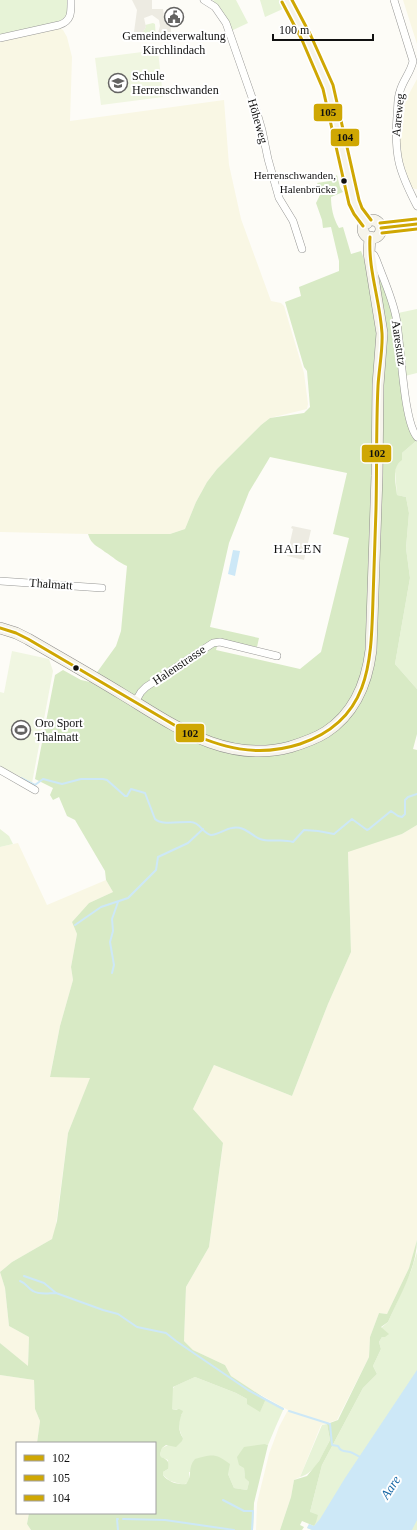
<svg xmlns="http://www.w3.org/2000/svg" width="417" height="1530" font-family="Georgia,serif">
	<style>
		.farmland { fill: #f9f7e4 }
		.green { fill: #e7f3d7 }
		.forest { fill: #d8eac5; fill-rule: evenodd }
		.pitch { fill: #f0f6e1 }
		.plaza { fill: #edebe2 }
		.water { fill: #cde8f7 }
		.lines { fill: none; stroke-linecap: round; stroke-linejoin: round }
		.stream { stroke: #cde8f7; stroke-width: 2 }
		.street-casing { stroke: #979795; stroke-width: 8 }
		.secondary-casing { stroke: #8e8d8b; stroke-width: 12 }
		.street { stroke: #fffffe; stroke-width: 7 }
		.secondary { stroke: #f6f4eb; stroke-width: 11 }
		.bus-1-casing { stroke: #fff; stroke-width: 6 }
		.bus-2-casing { stroke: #fff; stroke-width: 6 }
		.bus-3-casing { stroke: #fff; stroke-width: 6 }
		.bus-1 { stroke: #cfa703; stroke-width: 3 }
		.bus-2 { stroke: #cfa703; stroke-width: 3 }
		.bus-3 { stroke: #cfa703; stroke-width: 3 }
		.bus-dot { fill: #111; stroke: #fff; stroke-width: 1.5 }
		.labels { text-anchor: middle; stroke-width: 4; stroke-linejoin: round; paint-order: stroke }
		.bus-label { font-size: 11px; fill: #111; stroke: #fff; text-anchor: end }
		.poi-label { font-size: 12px; fill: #111; stroke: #fff; text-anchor: start }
		.street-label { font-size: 12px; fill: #111; stroke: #fff }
		.neighbourhood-label { font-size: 13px; letter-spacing: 1px; fill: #111; stroke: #fff }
		.water-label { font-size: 13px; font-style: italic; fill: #1768a6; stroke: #fff }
		.line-badge { stroke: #fff; stroke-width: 1.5 }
		.pale-badge-label { font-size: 11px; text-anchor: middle; font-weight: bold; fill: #111 }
	</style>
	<rect width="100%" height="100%" fill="#fdfcf7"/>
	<!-- farmland -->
	<path class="farmland" d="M403 0H417V44Z
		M60 28 63 30 67 37 72 57 70 121 224 100 229 165 241 219 271 301 281 303 284 306 304 373 308 404 307 409 270 418 261 425 217 469 207 482 196 502 185 529 170 534H88L0 532V41Z
		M417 79V189H415L410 187 402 166 398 137 402 107Z
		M417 825V1240L409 1268 387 1314 379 1313 370 1337 369 1357 337 1420 321 1425 300 1477 294 1480 291 1497 280 1530H256L257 1503 269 1454 279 1427 288 1410 250 1389 231 1376 225 1365 193 1350 184 1341 186 1287 209 1247 223 1144 193 1109 214 1065 292 1096 328 1004 351 952 348 851 402 834Z
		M18 843 47 905 106 880 113 892 89 903 72 922 77 934 71 967 73 980 60 1026 50 1076 91 1077 68 1133 55 1232 52 1239 12 1262 0 1272 5 1288 9 1326 29 1337 28 1367 0 1343V847Z
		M0 1375 34 1380 35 1409 40 1421 37 1443H17V1513H29L27 1524 31 1530H0Z"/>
	<!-- green -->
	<path class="green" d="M0 0H68V15L64 21 0 35Z
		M214 0H236L248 23 231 31 212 2Z
		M260 0H280L285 8 265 17Z
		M153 23 155 24 156 39H141L138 33H142L146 27 145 25Z
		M417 309V373L405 376 398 313Z
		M416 441H417V689L395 664 410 578 406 548 409 513 406 497 397 495 395 471 397 463 402 453Z
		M0 829 9 836 13 844 0 847Z
		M417 1252V1530H312L307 1528 309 1524 314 1526 310 1512 322 1465 363 1388 377 1374 373 1366 381 1349 379 1342 382 1337 381 1328 388 1322 411 1271Z
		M195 1377 236 1393 247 1399 260 1411 266 1399 284 1408 276 1426 268 1445 265 1444 244 1468 245 1477 249 1482 247 1490 234 1488 228 1474 189 1472V1481L184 1485 170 1481 163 1475V1472L168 1469V1460L161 1457 160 1454 162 1448 183 1438C179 1432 177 1420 182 1414L177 1409 175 1410 172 1409V1389L175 1386Z
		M327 1424 330 1440C323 1453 316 1473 300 1477L322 1425Z"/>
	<!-- forest -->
	<path class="forest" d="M337 175 340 187 343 192 331 197C331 207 333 218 339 228L343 227 351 254 361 251 365 262 374 259C382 283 392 307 396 333 401 362 400 418 416 441L402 453V460C391 467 396 484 397 495L406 497 409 513 406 548 410 578 395 664 417 689V734L413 749 417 750V825L402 834 348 852 351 952 328 1004 292 1096 214 1065 193 1109 223 1143 209 1247 186 1287 184 1341 193 1350 225 1365 231 1376 266 1399 260 1412 247 1404V1399L236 1393 195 1377 173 1387 172 1409 175 1410 179 1409 183 1411C179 1420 177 1430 183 1438L182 1441 176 1447 166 1445 162 1448 160 1454 161 1457C168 1460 169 1461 168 1469L163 1472V1475C168 1482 178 1485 186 1484 193 1476 187 1468 195 1459 212 1454 216 1453 230 1464L228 1474 234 1488 247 1490 249 1482 245 1478 244 1468 239 1465 237 1457 244 1447 265 1444 268 1445 254 1503 253 1530H31L27 1524 29 1513H155V1443H37L40 1421 35 1409 34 1380 0 1375V1343L28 1366 29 1337 9 1326 5 1288 0 1272 12 1262 52 1239 57 1221 68 1133 90 1078 50 1077 60 1026 73 980 71 967 77 934 72 922 89 903 113 892 106 880 105 871 75 820 67 816 59 797 53 800 50 795 53 788 35 779 55 675 63 670 81 680 90 682 116 646 121 631 127 566C118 562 113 557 105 552 97 545 92 546 88 534H170L185 529 196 502 207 482 217 469 261 425 270 418 304 413 310 407 307 371 304 367 285 302 301 296 299 287 339 271V261L331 227 323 228 322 220 316 203 322 191 317 183 330 181ZM270 457 347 473 333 534 349 538 321 652 300 669 216 650 219 639 257 647 259 638 210 627 229 543 249 492Z
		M417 1240C417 1267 399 1297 388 1322L381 1327 389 1334 385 1337H382L379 1342 381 1349 373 1366 377 1374 363 1388 322 1465 310 1512 318 1515 316 1522 314 1526 302 1521 300 1525 304 1527 302 1530H280L291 1497 294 1480 307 1476 319 1461 330 1440 327 1424 338 1420 369 1357 370 1337 379 1313 387 1314 409 1268Z"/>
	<!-- pitch -->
	<path class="pitch" d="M158 50 163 97 101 105 95 58Z
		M12 651 49 659 53 671 32 783 0 766V692L4 693Z"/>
	<!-- plaza -->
	<path class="plaza" d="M132 0H152V9H163L165 23 170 22 172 39 163 40 160 38 158 33 160 26 159 20 152 15 144 18 146 27 143 32H134L137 10Z
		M292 526 311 530 304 560 287 556 293 529 291 528Z"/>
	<!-- water -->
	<path class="water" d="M233 550 240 551 235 576 228 574Z
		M417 1370V1520L412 1530H312L307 1528 309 1524 314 1526 320 1519 345 1478Z"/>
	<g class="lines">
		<!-- stream -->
		<path class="stream" d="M21 778 35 785 43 779 62 784 81 779H103L107 780 125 796H127L131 789 145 793 155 819C162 826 182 821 191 822 200 822 203 834 211 835 218 835 225 829 232 828 243 825 251 835 260 839 271 843 282 838 293 842L304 830 318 831 334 834 352 819 367 830 369 829 391 811 398 816 402 817 405 814V800L408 797 417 794
			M75 925 101 907 128 898 156 870 158 857 188 843 203 829
			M112 973 114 965 110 942 113 931 112 919 118 902
			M24 1276 44 1283 56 1293 103 1310 118 1314 137 1327 166 1333 176 1341 248 1390 283 1409
			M20 1281C28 1284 27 1288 33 1291 39 1295 49 1293 56 1293
			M289 1411 330 1424 332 1445 338 1446C341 1452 344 1451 350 1452 353 1453 356 1455 360 1457
			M223 1500 244 1511H253L252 1530
			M123 1519 165 1520 234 1530
			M118 1530 117 1519H118"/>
		<!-- street casing -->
		<g class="street-casing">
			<path id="street" d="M204 0 215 7 226 23 255 106 262 130 268 159 279 198 293 221 302 249
				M394 0 413 61C411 72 403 80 400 91 397 99 398 108 397 116 394 156 399 171 417 206
				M0 38 59 25C72 21 71 12 71 0
				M369 253 374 255 376 259C383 278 392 297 396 317 401 342 403 421 417 437
				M0 581 102 588
				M135 702 141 692 146 687 213 643 220 642 277 656
				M0 770 35 790"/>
		</g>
		<!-- secondary casing -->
		<g class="secondary-casing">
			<path id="secondary" d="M286 0 306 38 328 87 354 202 358 211 367 223
				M363 229a9 9 0 1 1 18 0a9 9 0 1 1-18 0Z
				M381 228 417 224
				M0 628 16 633 28 639C59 657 91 675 122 694 175 726 225 764 290 747 303 743 315 739 326 732 355 713 367 683 371 650L377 476 378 385 382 333 369 253 370 237"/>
		</g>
		<!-- street -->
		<use href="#street" class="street"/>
		<!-- secondary -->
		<use href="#secondary" class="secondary"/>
		<!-- bus-1 casing -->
		<g class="bus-1-casing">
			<path id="bus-1" d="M381 228 417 224
				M0 628 16 633 28 639 181 729C221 748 257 758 300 744 371 720 371 662 373 599 374 569 375 539 376 509 377 468 376 427 378 386 379 368 383 350 382 333 380 300 368 270 370 237"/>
		</g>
		<!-- bus-2 casing -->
		<g class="bus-2-casing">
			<path id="bus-2" d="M282 2 302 40 323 89 349 204 354 214 363 226
				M382 233 417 229"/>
		</g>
		<!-- bus-3 casing -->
		<g class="bus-3-casing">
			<path id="bus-3" d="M292 0 311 36 333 85 359 200 362 208 371 220
				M380 223 416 219"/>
		</g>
		<!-- bus-1 -->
		<use href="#bus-1" class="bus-1"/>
		<!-- bus-2 -->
		<use href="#bus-2" class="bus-2"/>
		<!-- bus-3 -->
		<use href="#bus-3" class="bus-3"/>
	</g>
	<!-- icons -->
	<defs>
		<g id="civic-ring" transform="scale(1)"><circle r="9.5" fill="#fff" stroke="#646362" stroke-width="1.5"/><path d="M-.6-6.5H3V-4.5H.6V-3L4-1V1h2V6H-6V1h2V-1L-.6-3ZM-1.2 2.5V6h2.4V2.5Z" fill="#646362"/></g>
		<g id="school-ring" transform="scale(1)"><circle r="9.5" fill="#fff" stroke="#646362" stroke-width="1.5"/><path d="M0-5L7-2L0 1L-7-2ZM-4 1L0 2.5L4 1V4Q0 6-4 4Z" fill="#646362"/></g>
		<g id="stadium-ring" transform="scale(1)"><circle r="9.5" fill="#fff" stroke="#646362" stroke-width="1.5"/><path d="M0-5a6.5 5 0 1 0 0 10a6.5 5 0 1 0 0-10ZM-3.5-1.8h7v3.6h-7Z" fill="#646362"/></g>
	</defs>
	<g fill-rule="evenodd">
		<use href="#civic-ring" x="174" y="17"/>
		<use href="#school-ring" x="118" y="83"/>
		<use href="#stadium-ring" x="21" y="730"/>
	</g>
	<!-- markers -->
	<g class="bus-dot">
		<circle cx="344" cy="181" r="3.5"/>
		<circle cx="76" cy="668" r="3.5"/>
	</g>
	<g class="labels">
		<!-- bus labels -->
		<g class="bus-label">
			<text x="336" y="179">Herrenschwanden,<tspan x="336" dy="14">Halenbrücke</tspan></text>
		</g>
		<!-- poi labels -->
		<g class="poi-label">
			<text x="174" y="40" text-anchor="middle">Gemeindeverwaltung<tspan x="174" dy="14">Kirchlindach</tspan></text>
			<text x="132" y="80">Schule<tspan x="132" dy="14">Herrenschwanden</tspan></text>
			<text x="35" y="727">Oro Sport<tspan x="35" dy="14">Thalmatt</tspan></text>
		</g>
		<!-- street labels -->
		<g class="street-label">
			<text transform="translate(398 115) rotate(-84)" y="4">Aareweg</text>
			<text transform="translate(258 121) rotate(74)" y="4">Höheweg</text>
			<text transform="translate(399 343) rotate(82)" y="4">Aarestutz</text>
			<text transform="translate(51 584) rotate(4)" y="4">Thalmatt</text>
			<text transform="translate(179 665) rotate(-34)" y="4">Halenstrasse</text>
		</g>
		<!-- neighbourhood labels -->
		<g class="neighbourhood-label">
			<text x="298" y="553">HALEN</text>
		</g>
		<!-- water labels -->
		<g class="water-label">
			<text transform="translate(390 1487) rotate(-57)" y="5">Aare</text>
		</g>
	</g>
	<g class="line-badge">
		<rect x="313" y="103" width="30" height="19" rx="4" fill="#cfa703"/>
		<rect x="330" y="128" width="30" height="19" rx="4" fill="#cfa703"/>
		<rect x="361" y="444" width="31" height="19" rx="4" fill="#cfa703"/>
		<rect x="175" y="723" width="30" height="20" rx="4" fill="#cfa703"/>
	</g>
	<g class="pale-badge-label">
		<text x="328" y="116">105</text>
		<text x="345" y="141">104</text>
		<text x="377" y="457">102</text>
		<text x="190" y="737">102</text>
	</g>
	<!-- legend -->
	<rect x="16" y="1442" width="140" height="72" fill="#ffffff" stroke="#a0a0a0"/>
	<rect x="24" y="1455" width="20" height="6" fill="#cfa703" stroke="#a0a0a0"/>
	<text x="52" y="1462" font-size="12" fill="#111111">102</text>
	<rect x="24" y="1475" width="20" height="6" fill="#cfa703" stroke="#a0a0a0"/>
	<text x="52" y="1482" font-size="12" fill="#111111">105</text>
	<rect x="24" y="1495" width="20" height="6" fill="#cfa703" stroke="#a0a0a0"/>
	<text x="52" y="1502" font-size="12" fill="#111111">104</text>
	<!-- scale -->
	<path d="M273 34v6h100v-6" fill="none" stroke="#111111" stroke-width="2"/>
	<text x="279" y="34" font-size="12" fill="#111111" stroke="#ffffff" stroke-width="3" paint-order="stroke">100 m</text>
</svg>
